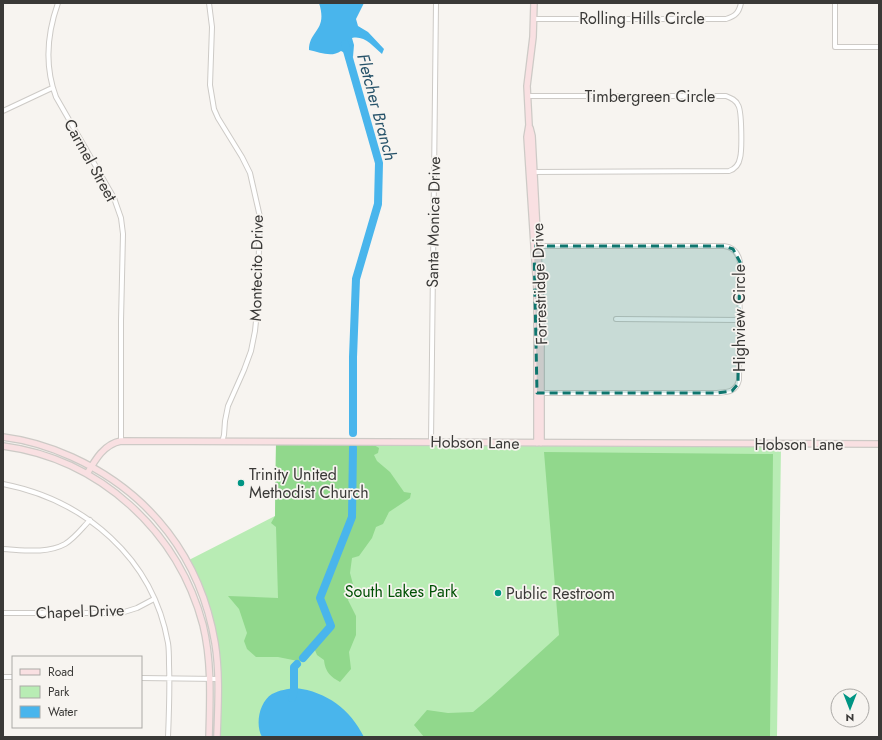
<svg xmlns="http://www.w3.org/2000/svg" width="882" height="740" font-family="Jost,sans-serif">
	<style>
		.green { fill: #b8ecb4 }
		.forest { fill: #91d88c }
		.water { fill: #49b5ec }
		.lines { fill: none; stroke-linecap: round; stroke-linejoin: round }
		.river { stroke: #49b5ec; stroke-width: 8 }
		.street-casing { stroke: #cdcac6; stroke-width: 6 }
		.secondary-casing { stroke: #cdcac6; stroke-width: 8 }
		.street { stroke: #fff; stroke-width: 4 }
		.secondary { stroke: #f9e0e2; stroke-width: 5.5 }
		.marked { fill: #0f766e; fill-opacity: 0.2; stroke: #0f766e; stroke-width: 3; stroke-dasharray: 8 5; stroke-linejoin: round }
		.poi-dot { fill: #009584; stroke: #f7f4f0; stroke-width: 1.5 }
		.labels { text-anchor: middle; stroke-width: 3.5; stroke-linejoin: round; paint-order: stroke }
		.street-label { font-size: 16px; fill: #3a3937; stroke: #f7f4f0 }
		.poi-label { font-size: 16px; fill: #3a3937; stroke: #f7f4f0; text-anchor: start }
		.park-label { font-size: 16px; fill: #015105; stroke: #f7f4f0 }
		.water-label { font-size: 17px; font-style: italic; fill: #265269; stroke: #f7f4f0 }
	</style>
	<rect width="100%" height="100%" fill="#f7f4f0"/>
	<!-- green -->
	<path class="green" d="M276 443 781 446 777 737H218C218 690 219 639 202 594 198 583 192 572 187 561L275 516Z"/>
	<!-- forest -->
	<path class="forest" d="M276 443 374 445 379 448 378 453 374 455 377 461 390 472 404 492 411 493 410 498 389 512 383 524 376 527 372 538 359 556 352 558 350 573 354 588 348 600 356 616V635L349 652 351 669 340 682C331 677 325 672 324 660L317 655 314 648 305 655 303 662 278 657H256L247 649 244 641 247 633 239 609 228 596 278 598 276 527 271 523 275 516Z
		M544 452 773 454 770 737H424L414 725 427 710 448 713 473 712 491 697 559 635Z"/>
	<!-- water -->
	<path class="water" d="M319 3H364L356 19 358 26 368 32 384 49 382 54C373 46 364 35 352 38L354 45 353 57 341 51C331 58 320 52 309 50 309 30 328 31 319 3Z
		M296 688C327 692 350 709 364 737H262C255 725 259 702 272 694 280 690 287 689 296 688Z"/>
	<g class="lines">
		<!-- river -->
		<path class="river" d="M345 44 379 163 378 204 356 279 353 357V433
			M303 658 331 626 320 598 352 517 353 448
			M292 698 294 691V667L297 664"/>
		<!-- street casing -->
		<g class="street-casing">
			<path id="street" d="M58 3C47 34 44 65 56 97L114 198 121 218 123 234 121 321V441
				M209 3 212 27 210 85 214 109 218 118 242 157 250 173 260 217 257 311 255 331 251 351 244 370 228 406 225 421 224 435 222 442
				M835 3V47H879
				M534 19H726C736 16 739 12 741 3
				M527 96H726C731 98 736 100 738 105 742 110 742 151 740 158 739 164 735 169 729 171L532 172
				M3 111 52 88
				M536 246H724C733 247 738 252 740 262L739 380C736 392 728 392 717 393H539
				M616 319 740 320
				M431 442 436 3
				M3 484C85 500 153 558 168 643 169 649 169 657 169 664 170 688 169 713 168 737
				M3 549C23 550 47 554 65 544 75 538 82 528 90 520
				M3 613H121L137 608 154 599
				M3 677H13
				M141 678 218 679"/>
		</g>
		<!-- secondary casing -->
		<g class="secondary-casing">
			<path id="secondary" d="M534 3 533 37 527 86 529 125 527 137 537 291V443
				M530 128 532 136 541 310V443
				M3 437C27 440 50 447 72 457 151 493 201 559 215 643 220 674 218 706 217 737
				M3 446C100 459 178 531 203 625 212 662 210 700 209 737
				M87 474C95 460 104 444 121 441L879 444"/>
		</g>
		<!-- street -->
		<use href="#street" class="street"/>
		<!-- secondary -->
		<use href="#secondary" class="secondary"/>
	</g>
	<!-- marked area -->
	<path class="marked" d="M534 246H724L733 249 740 262 738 384 732 391 717 393H537Z"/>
	<!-- markers -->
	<g class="poi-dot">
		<circle cx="241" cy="483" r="4"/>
		<circle cx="498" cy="593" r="4"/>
	</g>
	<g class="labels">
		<!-- street labels -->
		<g class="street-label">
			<text x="642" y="24">Rolling Hills Circle</text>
			<text x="650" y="102">Timbergreen Circle</text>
			<text transform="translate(91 160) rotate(61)" y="6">Carmel Street</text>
			<text transform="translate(433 222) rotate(-89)" y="6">Santa Monica Drive</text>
			<text transform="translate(256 268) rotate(-89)" y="6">Montecito Drive</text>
			<text transform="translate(539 284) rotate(-92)" y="6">Forrestridge Drive</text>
			<text transform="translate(739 318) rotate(-90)" y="6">Highview Circle</text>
			<text transform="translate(475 442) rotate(1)" y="6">Hobson Lane</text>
			<text x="799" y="450">Hobson Lane</text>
			<text transform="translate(80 611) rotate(-2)" y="6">Chapel Drive</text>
		</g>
		<!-- poi labels -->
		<g class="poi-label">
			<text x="249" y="480">Trinity United<tspan x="249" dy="18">Methodist Church</tspan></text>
			<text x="506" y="599">Public Restroom</text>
		</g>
		<!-- park labels -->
		<g class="park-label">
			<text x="401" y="597">South Lakes Park</text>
		</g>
		<!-- water labels -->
		<g class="water-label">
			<text transform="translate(377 107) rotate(75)" y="6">Fletcher Branch</text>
		</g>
	</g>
	<!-- border -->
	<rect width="882" height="740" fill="none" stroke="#3a3937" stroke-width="8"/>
	<!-- legend -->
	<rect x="12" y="656" width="130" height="72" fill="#f7f4f0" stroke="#aba9a6"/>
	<rect x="20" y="669" width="20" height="6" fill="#f9e0e2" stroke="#aba9a6"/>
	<text x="48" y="676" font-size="12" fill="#3a3937">Road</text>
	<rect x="20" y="686" width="20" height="12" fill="#b8ecb4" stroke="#aba9a6"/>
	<text x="48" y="696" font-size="12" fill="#3a3937">Park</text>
	<rect x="20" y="706" width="20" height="12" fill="#49b5ec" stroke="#aba9a6"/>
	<text x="48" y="716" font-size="12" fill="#3a3937">Water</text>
	<!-- north arrow -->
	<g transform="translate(850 708) rotate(180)"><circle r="19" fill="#f7f4f0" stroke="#aba9a6"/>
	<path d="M0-3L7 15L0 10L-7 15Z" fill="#009584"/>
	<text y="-6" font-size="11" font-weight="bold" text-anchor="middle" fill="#3a3937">N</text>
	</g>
</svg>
